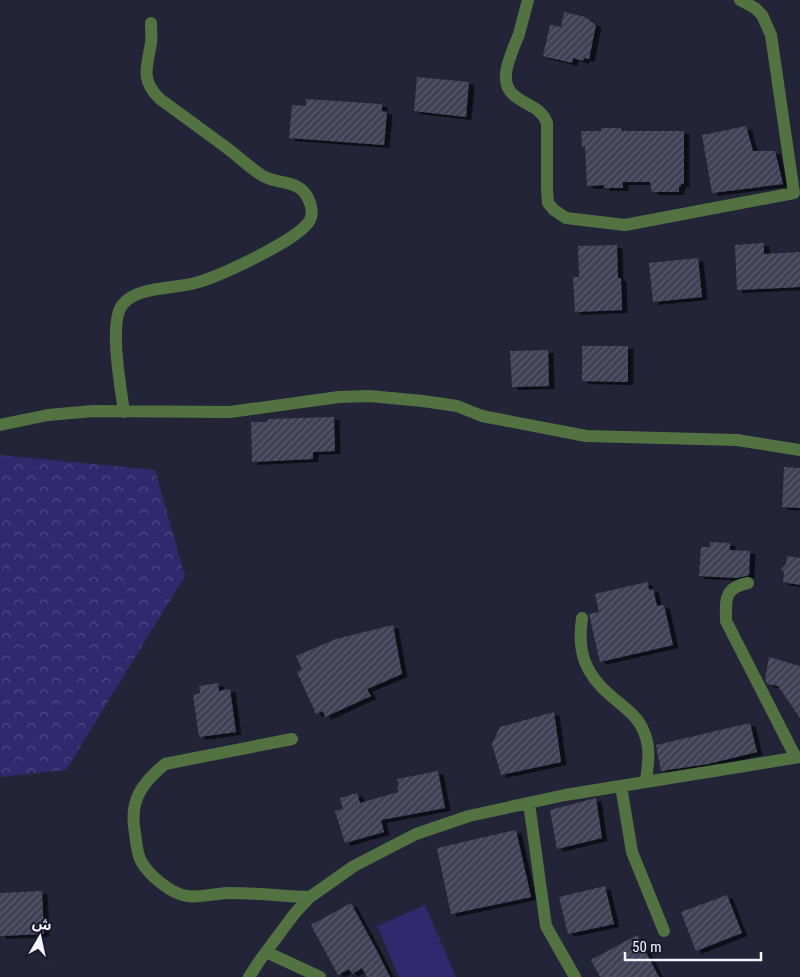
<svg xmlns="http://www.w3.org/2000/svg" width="800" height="977" font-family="'Roboto Condensed','Noto Sans Arabic',sans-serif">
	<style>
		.grass { fill: #32286e }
		.forest { fill: url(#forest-crowns) }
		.building { fill: url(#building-hatch); filter: url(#shadow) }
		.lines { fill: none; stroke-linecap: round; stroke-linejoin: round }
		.minor { stroke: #527341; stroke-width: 12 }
	</style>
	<defs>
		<pattern id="forest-crowns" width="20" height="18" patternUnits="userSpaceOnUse" patternTransform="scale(1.25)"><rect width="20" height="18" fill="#32286e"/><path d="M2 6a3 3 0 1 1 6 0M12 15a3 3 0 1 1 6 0" fill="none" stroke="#504884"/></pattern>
		<pattern id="building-hatch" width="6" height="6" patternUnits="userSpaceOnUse" patternTransform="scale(1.25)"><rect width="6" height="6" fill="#404156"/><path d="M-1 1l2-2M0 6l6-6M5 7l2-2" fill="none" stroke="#5c5d6f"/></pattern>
		<filter id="shadow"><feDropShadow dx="5.5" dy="3" stdDeviation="0" flood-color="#0009"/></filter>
	</defs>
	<rect width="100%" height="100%" fill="#242438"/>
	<!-- grass -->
	<path class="grass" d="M425 905 456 977H399L377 926Z"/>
	<!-- forest -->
	<path class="forest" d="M0 455 155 470 185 576 66 770 0 777Z"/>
	<!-- building -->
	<path class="building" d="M564 12 585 17 596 25 589 59 584 58 583 61 573 58 572 63 543 56 550 25 561 27Z
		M417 77 469 82 466 117 414 111Z
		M306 99 382 104V111L387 112 384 145 289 138 292 105 306 106Z
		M746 126 753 151H775L783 184 712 193 702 135Z
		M601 128H621V131H684V184H681V186L679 187V192H652L650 182H623V188H604V185L587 186 585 146 582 147 581 131H601Z
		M764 243V254L800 252V287L737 290 735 245Z
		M617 245 618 278H621L622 310 575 312 573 277H579L578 246Z
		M698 258 702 297 653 302 649 263Z
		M582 346H628V382L582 381Z
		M548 350 549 386 512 387 510 351Z
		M334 417 335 451 313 452V459L252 462 251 422H267L268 419Z
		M784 467 800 468V508L782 507Z
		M710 542 730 543V550L750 551 749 575 737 578 699 576 701 547H710Z
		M787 556 800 558V585L783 582 784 573 781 569 786 564Z
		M647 582 649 590 653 589 657 606 664 605 673 645 600 662 589 614 599 612 595 594Z
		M393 625 402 674 367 689 371 696 325 717 323 711 316 714 297 672 302 669 296 656 336 639Z
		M769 657 800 666V718L778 686 767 684 765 679Z
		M218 683 219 691 230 689 236 732 199 737 193 695 200 693 199 686Z
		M554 712 561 762 501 775 492 744 500 727Z
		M750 723 757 752 708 764 661 771 656 745Z
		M438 771 445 808 381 820 384 832 345 843 335 811 343 809 340 798 357 793 360 803 398 792 397 787H399L397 779Z
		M596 798 602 838 557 849 550 810Z
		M516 830 531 897 451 914 437 848Z
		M605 886 614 924 568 934 559 897Z
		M42 891 44 934 0 936V893Z
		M727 895 742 933 696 951 681 912Z
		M351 903 377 951 390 977H367L362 968 352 974 349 969 338 975 311 925Z
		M637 935 659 977H600L591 960Z"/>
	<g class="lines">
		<!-- minor -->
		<path class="minor" d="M528 0C525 11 522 23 519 34 513 51 495 82 515 96 527 106 541 107 547 123V190L548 203 554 210 566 218 625 225 794 193 771 35 762 15 755 8 740 0
			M124 412C121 389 108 321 123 304 138 286 174 289 195 283 218 277 299 240 310 220 314 212 310 199 304 192 293 180 277 184 263 176 250 168 239 157 227 148 205 132 182 115 160 99 140 80 147 67 151 43 152 37 151 30 151 23
			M0 425 48 415 93 411 230 412 339 397 369 396 423 401 457 406 482 416 586 436 737 440 800 450
			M748 583C723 588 726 600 726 621L795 756
			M582 618C577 652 585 674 611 696 624 707 638 716 644 732 651 748 648 765 646 781
			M292 739 165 764C141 784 129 801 135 833 136 841 137 852 140 859 147 874 171 894 187 896 201 898 216 893 229 893 256 893 283 896 310 897
			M621 786 632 852 664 931
			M529 803 546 926 575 977
			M266 952 320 977
			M249 977 260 960 295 913 310 897 354 866 416 834 469 816 565 795 800 757"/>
	</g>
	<!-- north arrow -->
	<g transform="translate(40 937) rotate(9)" stroke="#1b1a2d" stroke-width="4" paint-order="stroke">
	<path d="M0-4L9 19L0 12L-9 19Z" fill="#f3f3fe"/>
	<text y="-8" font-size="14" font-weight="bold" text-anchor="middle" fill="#f3f3fe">ش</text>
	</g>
	<!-- scale -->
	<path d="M625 952v8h136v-8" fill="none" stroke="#f3f3fe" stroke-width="2.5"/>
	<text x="632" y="952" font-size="15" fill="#f3f3fe" stroke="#1b1a2d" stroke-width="4" paint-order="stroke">50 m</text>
</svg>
